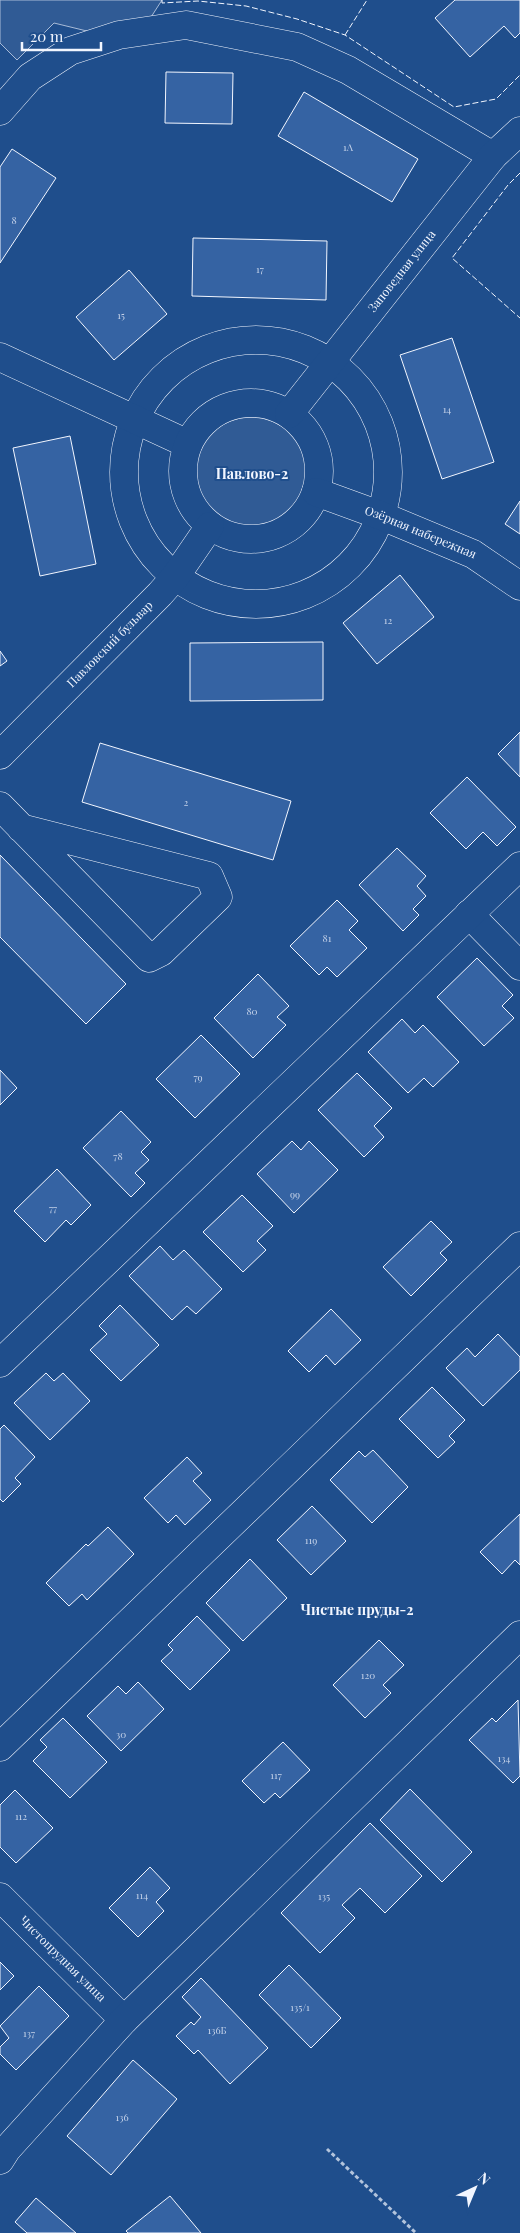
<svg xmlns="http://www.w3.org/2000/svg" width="520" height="2233" font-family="'Playfair Display',serif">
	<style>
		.green { fill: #305b95; stroke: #a8bbd7 }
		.building { fill: #3563a3; stroke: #f2f6ff }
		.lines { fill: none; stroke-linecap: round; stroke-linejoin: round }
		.minor-casing { stroke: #f2f6ff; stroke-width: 29 }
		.path { stroke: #b3c4dc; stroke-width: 3; stroke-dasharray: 4 2.5; stroke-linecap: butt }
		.minor { stroke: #1f4e8c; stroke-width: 28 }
		.fence { stroke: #f2f6ff; stroke-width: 1; stroke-dasharray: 6 2.5; stroke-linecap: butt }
		.labels { text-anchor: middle; stroke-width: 4; stroke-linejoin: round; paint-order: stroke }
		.number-label { font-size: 10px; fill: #c3d1e8 }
		.street-label { font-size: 12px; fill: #f2f6ff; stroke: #1f4e8c }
		.neighbourhood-label { font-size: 14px; font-weight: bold; fill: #f2f6ff; stroke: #1f4e8c }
	</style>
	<rect width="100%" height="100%" fill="#1f4e8c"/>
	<!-- green -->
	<path class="green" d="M0 0H162L144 28 95 33 54 23 17 60 0 43Z
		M195 473a56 56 0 1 1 112 0a56 56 0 1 1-112 0Z"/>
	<!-- building -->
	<path class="building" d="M455 0H520V33L515 38 504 26 470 57 435 18Z
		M166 72 233 73 232 124 165 123Z
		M304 92 418 159 392 202 278 136Z
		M12 149 56 178 0 263V167Z
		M193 238 327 241 326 300 192 296Z
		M129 270 167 314 114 360 76 317Z
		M452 338 494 462 442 479 400 355Z
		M70 436 96 564 40 576 13 448Z
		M520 501V534L505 524Z
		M400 575 434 617 377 664 343 623Z
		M323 642V700L190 701V643Z
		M0 651 7 661 0 666Z
		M520 732V777L498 754Z
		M100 743 291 801 273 860 82 802Z
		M467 777 516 827 497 846 483 832 466 849 430 813Z
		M397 848 426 876 417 886 426 896 413 909 419 915 403 931 359 885Z
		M0 855 126 984 86 1024 0 937Z
		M337 900 358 921 349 930 367 948 337 977 327 967 319 975 290 946Z
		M477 958 513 995 502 1006 514 1018 484 1046 437 997Z
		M258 974 289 1006 277 1017 286 1025 253 1058 214 1018Z
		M402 1019 415 1033 423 1025 459 1062 433 1087 424 1078 408 1093 368 1052Z
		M201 1035 240 1074 195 1118 156 1079Z
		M0 1070 17 1088 0 1105Z
		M357 1073 392 1108 374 1126 384 1137 364 1157 318 1110Z
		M121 1111 151 1142 141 1152 149 1160 135 1173 145 1183 131 1197 83 1148Z
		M292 1141 301 1150 309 1141 338 1170 294 1213 257 1174Z
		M57 1169 91 1205 71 1225 66 1220 45 1242 14 1211Z
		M242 1195 273 1226 257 1241 266 1250 243 1272 203 1232Z
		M431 1221 452 1242 440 1253 447 1260 411 1296 383 1267Z
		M160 1246 173 1260 184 1250 222 1289 196 1314 187 1306 172 1320 129 1276Z
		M120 1305 159 1345 121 1381 90 1350 107 1334 99 1326Z
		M331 1309 361 1340 335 1365 326 1355 309 1372 288 1351Z
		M498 1334 520 1357V1370L483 1406 446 1368 467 1348 475 1357Z
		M46 1373 54 1381 63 1373 90 1401 50 1440 14 1403Z
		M432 1387 465 1420 449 1436 455 1442 438 1458 399 1419Z
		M4 1425 35 1457 15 1478 21 1484 3 1502 0 1499V1429Z
		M373 1450 408 1487 372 1523 330 1480 359 1451 365 1457Z
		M187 1457 202 1473 193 1481 211 1500 185 1525 176 1515 168 1523 144 1498Z
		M312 1506 346 1541 311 1575 277 1540Z
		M520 1514V1565L515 1560 502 1574 480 1552Z
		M108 1527 134 1554 87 1600 82 1594 69 1606 46 1583 86 1544 88 1546Z
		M250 1559 287 1598 243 1641 206 1603Z
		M197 1616 230 1650 190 1690 161 1661 173 1650 168 1645Z
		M379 1640 404 1665 383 1685 391 1693 365 1718 333 1685Z
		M138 1682 164 1709 121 1751 87 1716 118 1686 126 1694Z
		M518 1700 520 1776 513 1783 469 1740 492 1718 496 1722Z
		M63 1718 107 1762 70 1798 33 1761 47 1747 40 1740Z
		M283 1742 310 1770 280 1798 275 1793 264 1803 242 1781Z
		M410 1789 472 1852 442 1882 380 1820Z
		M15 1790 53 1828 16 1863 0 1847V1805Z
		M370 1823 422 1876 385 1913 360 1888 342 1905 355 1918 320 1953 281 1913Z
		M150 1867 170 1888 156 1902 164 1911 138 1937 109 1908Z
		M0 1962 14 1976 0 1990Z
		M289 1965 341 2018 311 2048 259 1995Z
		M201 1978 268 2048 230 2084 198 2050 194 2054 176 2036 191 2022 194 2025 201 2017 182 1997Z
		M39 1986 69 2016 16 2070 0 2054V2047L9 2038 0 2026Z
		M133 2060 177 2099 111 2175 67 2136Z
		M170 2196 201 2233H128L126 2231Z
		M36 2198 76 2233H27L15 2222Z"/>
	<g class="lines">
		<!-- minor casing -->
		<g class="minor-casing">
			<g id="minor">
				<path d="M0 111 30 77 70 51 119 35 186 25 297 47 348 70 493 156"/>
				<circle cx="256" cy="472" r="132"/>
				<path d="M0 357 188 444"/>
				<circle cx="251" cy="471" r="68"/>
				<path id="s1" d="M289 414 493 156 520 131"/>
				<path id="s2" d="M316 492 382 516 473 554 520 586"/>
				<path id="s3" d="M0 755 160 594 175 577 210 526"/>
				<path d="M0 806 149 958 161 952 218 897 209 876 21 828"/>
				<path d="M469 914 520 966"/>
				<path d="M0 1363 520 866"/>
				<path d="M0 1747 520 1246"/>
				<path id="s4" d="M0 1897 124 2020"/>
				<path d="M0 2160 7 2149 124 2020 520 1635"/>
			</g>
		</g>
		<!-- path -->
		<path class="path" d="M327 2149 416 2233"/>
		<!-- minor -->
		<use href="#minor" class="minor"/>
		<!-- fence -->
		<path class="fence" d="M162 0V3L198 1 246 6 297 19 345 35 454 107 496 99 520 75
			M345 35 367 0
			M520 173 508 185 452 258 520 318"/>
	</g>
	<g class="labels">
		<!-- number labels -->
		<g class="number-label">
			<text x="348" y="151">1А</text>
			<text x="14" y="224">8</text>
			<text x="260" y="273">17</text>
			<text x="121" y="319">15</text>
			<text x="447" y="413">14</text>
			<text x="388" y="624">12</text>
			<text x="186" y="806">2</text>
			<text x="327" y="942">81</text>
			<text x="252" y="1015">80</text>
			<text x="198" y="1081">79</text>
			<text x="118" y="1160">78</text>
			<text x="295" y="1198">99</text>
			<text x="53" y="1212">77</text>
			<text x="311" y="1544">119</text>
			<text x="368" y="1679">120</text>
			<text x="121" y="1738">30</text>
			<text x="504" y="1762">134</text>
			<text x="276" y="1779">117</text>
			<text x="21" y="1820">112</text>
			<text x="142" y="1899">114</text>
			<text x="324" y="1900">135</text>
			<text x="300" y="2011">135/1</text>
			<text x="217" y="2034">136Б</text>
			<text x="29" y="2037">137</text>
			<text x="122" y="2121">136</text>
		</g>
		<!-- street labels -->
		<g class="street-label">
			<text dy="4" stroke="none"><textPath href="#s1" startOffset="182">Заповедная улица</textPath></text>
			<text dy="4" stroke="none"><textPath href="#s2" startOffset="112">Озёрная набережная</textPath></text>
			<text dy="4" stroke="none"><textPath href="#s3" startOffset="156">Павловский бульвар</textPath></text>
			<text dy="4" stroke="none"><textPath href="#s4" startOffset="88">Чистопрудная улица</textPath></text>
		</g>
		<!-- neighbourhood labels -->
		<g class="neighbourhood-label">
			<text x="252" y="479">Павлово-2</text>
			<text x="357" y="1615">Чистые пруды-2</text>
		</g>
	</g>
	<!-- north arrow -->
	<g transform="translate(475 2188) rotate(44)" stroke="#1f4e8c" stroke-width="4" paint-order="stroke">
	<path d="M0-4L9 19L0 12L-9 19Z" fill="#f2f6ff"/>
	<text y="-8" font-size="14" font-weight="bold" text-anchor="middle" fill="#f2f6ff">N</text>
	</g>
	<!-- scale -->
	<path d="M22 42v8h79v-8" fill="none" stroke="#f2f6ff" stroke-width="2.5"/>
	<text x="30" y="42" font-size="15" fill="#f2f6ff" stroke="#1f4e8c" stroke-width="4" paint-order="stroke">20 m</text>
</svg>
